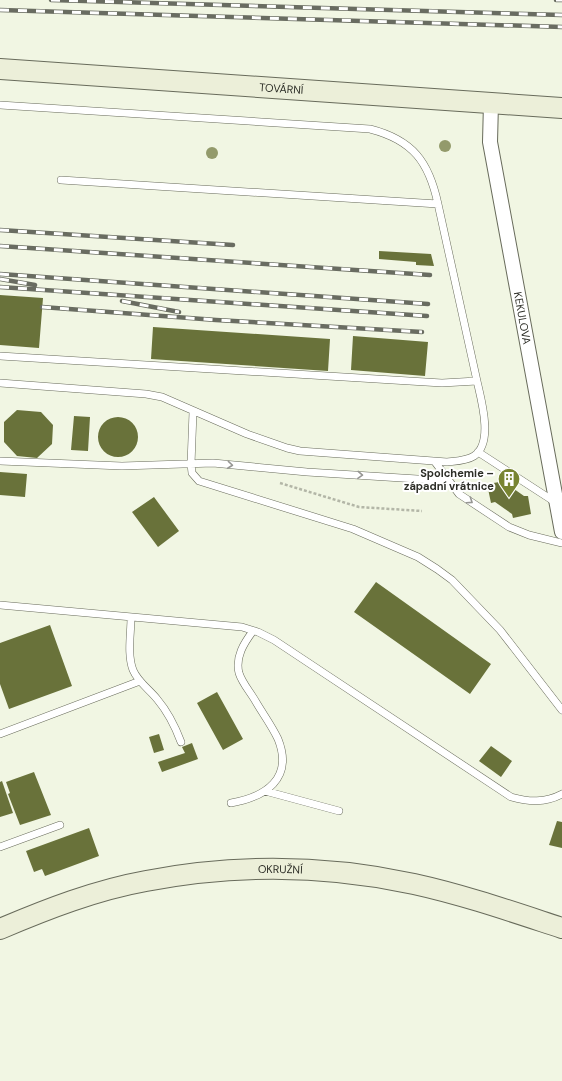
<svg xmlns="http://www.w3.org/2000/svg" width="562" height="1081" font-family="'DM Sans',sans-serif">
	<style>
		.building { fill: #69723a }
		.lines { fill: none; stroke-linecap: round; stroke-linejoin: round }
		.lane-casing { stroke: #686b5b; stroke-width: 8 }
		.street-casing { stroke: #686b5b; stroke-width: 16 }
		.secondary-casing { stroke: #686b5b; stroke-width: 22 }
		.path { stroke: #b3b6a7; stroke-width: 2.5; stroke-dasharray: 3 2; stroke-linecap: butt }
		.lane { stroke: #fff; stroke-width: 7 }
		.street { stroke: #fff; stroke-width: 14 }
		.secondary { stroke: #ecefd9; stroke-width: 20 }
		.rail-casing { stroke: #696c61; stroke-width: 4.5 }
		.rail { stroke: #fff; stroke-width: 3; stroke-dasharray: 9; stroke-linecap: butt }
		.tree { fill: #939a6b }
		.oneway { stroke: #969693 }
		.labels { text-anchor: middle; stroke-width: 4; stroke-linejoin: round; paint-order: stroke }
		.street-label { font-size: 11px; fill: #2d2e27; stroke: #fff }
		.poi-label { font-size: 11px; font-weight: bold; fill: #2d2e27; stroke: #fff; text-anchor: end }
	</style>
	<rect width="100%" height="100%" fill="#f1f6e3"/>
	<!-- building -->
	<path class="building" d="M379 251 431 254 434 266 416 265V262L379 259Z
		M0 295 43 298 39 348 0 345Z
		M153 327 330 339 328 371 151 359Z
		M353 336 428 342 425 376 351 370Z
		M17 410 41 412 53 425 52 444 37 458 17 456 4 442V422Z
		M74 416 90 417 88 451 71 450Z
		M98 437a20 20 0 1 1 40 0a20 20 0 1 1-40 0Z
		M0 472 27 474 25 497 0 495Z
		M506 481 507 484 524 496H528L531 514 513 518 512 514 495 502 491 503 487 484Z
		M154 497 179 531 158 547 132 512Z
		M376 582 491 664 470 694 354 612Z
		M50 625 72 686 9 709 0 684V643Z
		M217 692 243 739 223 750 197 703Z
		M159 734 164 750 154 753 149 737Z
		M192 743 198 759 162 772 158 762 185 753 182 747Z
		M491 746 512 761 501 777 479 761Z
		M34 772 51 815 20 825 8 794 10 793 6 782Z
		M2 781 13 813 0 817V782Z
		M557 821 562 822V848L549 845Z
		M89 828 99 856 45 876 42 869 34 872 26 851Z"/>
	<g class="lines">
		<!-- lane casing -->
		<g class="lane-casing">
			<path id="lane" d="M0 105 370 129C413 140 429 162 438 204L61 180
				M0 356 442 383 477 381 438 204
				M0 383 146 394 162 397 247 434 287 448 300 451 447 462C456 461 466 461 474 456 494 443 481 399 477 381
				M193 412 191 464 192 473 199 481 353 529 418 557 437 569 452 580 500 630 562 710
				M478 452 555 502
				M0 461 122 466 213 463 307 472 449 481
				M435 462 459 494 509 527 529 535 562 543
				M0 605 242 627 258 632 274 640 511 797C529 802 545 803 562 794
				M131 617C131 634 127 654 133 670 138 682 149 689 157 699 168 712 175 726 181 742
				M0 734 140 681
				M265 791 339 811
				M231 803C265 797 294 779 278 739 272 726 263 714 256 702 251 693 242 683 239 673 235 657 244 643 253 631
				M0 847 60 825"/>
		</g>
		<!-- street casing -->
		<g class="street-casing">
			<g id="street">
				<path id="s1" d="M491 103 490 142 562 532"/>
			</g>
		</g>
		<!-- secondary casing -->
		<g class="secondary-casing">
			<g id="secondary">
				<path id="s2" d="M0 69 562 108"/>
				<path id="s3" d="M0 929C47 909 96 890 146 881 235 864 326 865 414 884 464 895 513 912 562 928"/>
			</g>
		</g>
		<!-- path -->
		<path class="path" d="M280 483 359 507 422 511"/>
		<!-- lane -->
		<use href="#lane" class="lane"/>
		<!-- street -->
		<use href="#street" class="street"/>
		<!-- secondary -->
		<use href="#secondary" class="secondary"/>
		<!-- rail casing -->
		<g class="rail-casing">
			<path id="rail" d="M51 0 562 15
				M556 0H562
				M0 10 562 27
				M0 230 233 245
				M0 246 430 275
				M0 274 428 304
				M0 279 35 285
				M0 287 427 316
				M122 301 179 312
				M42 307 216 320 422 332"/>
		</g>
		<!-- rail -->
		<use href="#rail" class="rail"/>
	</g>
	<!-- trees -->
	<g class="tree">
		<circle cx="445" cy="146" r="6"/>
		<circle cx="212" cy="153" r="6"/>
	</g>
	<!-- one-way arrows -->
	<defs><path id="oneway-chevron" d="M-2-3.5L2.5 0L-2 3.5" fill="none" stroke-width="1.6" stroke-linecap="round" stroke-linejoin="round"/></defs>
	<g class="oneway">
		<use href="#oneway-chevron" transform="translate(230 465) rotate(6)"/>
		<use href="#oneway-chevron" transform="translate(360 475) rotate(3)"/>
		<use href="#oneway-chevron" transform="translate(470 501) rotate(34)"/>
	</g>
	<!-- icons -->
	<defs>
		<g id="building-pin" transform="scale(1.15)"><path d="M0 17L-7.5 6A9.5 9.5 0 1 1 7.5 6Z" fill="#788432" stroke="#fff"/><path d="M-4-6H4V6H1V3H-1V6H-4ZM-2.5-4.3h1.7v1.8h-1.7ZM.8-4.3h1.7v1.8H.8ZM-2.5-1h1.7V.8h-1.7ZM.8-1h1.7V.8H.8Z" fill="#fff"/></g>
	</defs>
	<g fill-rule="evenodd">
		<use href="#building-pin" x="509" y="479"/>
	</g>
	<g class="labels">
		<!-- street labels -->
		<g class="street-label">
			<text dy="4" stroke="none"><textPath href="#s2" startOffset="282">TOVÁRNÍ</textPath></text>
			<text dy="4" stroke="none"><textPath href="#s1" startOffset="218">KEKULOVA</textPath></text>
			<text dy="4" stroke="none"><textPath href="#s3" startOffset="289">OKRUŽNÍ</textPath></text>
		</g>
		<!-- poi labels -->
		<g class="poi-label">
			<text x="494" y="477">Spolchemie –<tspan x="494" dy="13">západní vrátnice</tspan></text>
		</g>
	</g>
</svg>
